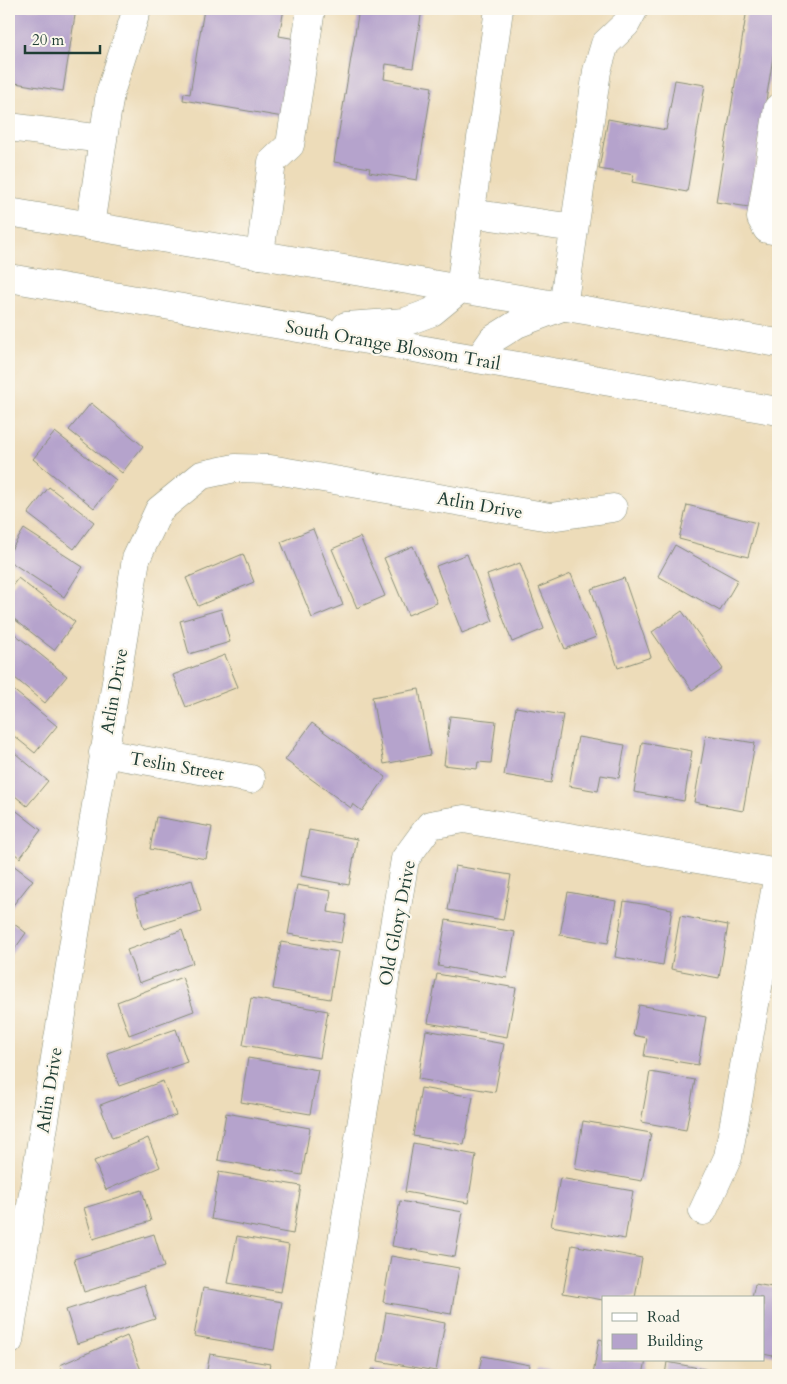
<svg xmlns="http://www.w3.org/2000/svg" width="787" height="1384" font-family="Cardo,serif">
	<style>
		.building { fill: #b5a3cc }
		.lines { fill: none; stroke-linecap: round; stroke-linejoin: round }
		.minor-casing { stroke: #868c76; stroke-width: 29 }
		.major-casing { stroke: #868c76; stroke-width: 29 }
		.minor { stroke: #fff; stroke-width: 28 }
		.major { stroke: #fff; stroke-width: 28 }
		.labels { text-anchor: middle; stroke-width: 4.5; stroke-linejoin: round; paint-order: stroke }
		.street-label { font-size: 18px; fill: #1f3d34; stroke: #fbf7ec }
	</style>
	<rect width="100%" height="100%" fill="#fbf7ec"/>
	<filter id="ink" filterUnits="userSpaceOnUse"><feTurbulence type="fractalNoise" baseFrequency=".02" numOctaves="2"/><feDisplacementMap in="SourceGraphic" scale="10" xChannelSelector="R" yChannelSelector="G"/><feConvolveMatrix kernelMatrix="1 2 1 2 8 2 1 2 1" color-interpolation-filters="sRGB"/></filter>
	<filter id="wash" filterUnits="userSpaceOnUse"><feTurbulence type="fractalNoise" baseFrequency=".0096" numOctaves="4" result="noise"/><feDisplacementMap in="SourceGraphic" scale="20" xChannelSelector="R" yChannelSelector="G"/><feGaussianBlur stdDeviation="1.12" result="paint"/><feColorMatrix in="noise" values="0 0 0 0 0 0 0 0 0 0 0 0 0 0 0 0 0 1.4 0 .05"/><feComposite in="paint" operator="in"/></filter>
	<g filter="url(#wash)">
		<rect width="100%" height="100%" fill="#eddcb9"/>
		<g id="blocks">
			<!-- building -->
			<path class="building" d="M9 9H76L63 91 9 82Z
				M204 9H284L279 36 296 39 283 117 183 100 184 93 190 94Z
				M359 9H422L413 68 386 64 384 79 432 87 417 180 369 172 370 168 334 162Z
				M747 9H778V26L749 207 716 202Z
				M675 80 705 85 687 192 632 182 634 175 599 169 608 119 666 130Z
				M91 403 143 446 122 473 69 430Z
				M55 432 116 480 94 508 33 459Z
				M49 487 94 522 74 549 28 514Z
				M687 505 757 523 748 557 679 539Z
				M24 529 83 567 64 597 9 561V553Z
				M313 529 343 605 312 618 281 542Z
				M360 537 385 596 357 608 332 549Z
				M675 545 738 580 720 611 658 576Z
				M413 546 437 603 408 615 384 558Z
				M243 554 254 582 198 606 186 578Z
				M467 554 493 621 462 633 436 566Z
				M520 563 544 629 512 642 487 575Z
				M571 574 596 637 565 649 539 587Z
				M18 578 75 622 54 650 9 615V590Z
				M624 578 651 657 618 668 591 589Z
				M221 609 230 642 189 654 180 621Z
				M682 611 723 669 692 690 652 632Z
				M10 630 67 676 45 703 9 673Z
				M225 655 238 687 186 707 173 675Z
				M11 688 57 726 35 753 9 732Z
				M419 689 430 755 384 764 372 697Z
				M516 707 563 715 551 783 504 775Z
				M450 716 496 721 491 763 478 762 477 769 444 765Z
				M312 723 386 777 362 811 353 804 351 808 285 760Z
				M706 735 755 743 743 811 694 802Z
				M578 737 625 745 619 778 601 775 598 791 569 786Z
				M642 742 692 751 684 801 634 792Z
				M9 748 48 781 27 806 9 791Z
				M9 805 41 830 20 858 9 849Z
				M156 817 212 827 206 859 150 849Z
				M309 830 357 839 349 885 301 876Z
				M9 862 33 880 10 909 9 908Z
				M455 866 511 875 503 920 448 910Z
				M192 880 201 911 144 929 135 898Z
				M297 885 331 891 328 912 346 915 341 943 288 934Z
				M568 892 616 901 608 943 560 935Z
				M624 901 672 909 663 965 615 957Z
				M680 916 728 925 719 978 671 969Z
				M9 920 26 933 9 957Z
				M446 920 515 932 507 978 438 966Z
				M182 930 193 963 139 983 127 950Z
				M281 942 338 952 330 999 273 989Z
				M437 974 516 988 507 1037 428 1023Z
				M182 977 194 1011 129 1035 117 1002Z
				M251 998 328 1011 320 1058 243 1045Z
				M639 1005 706 1017 698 1065 644 1056 647 1038 633 1035Z
				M176 1029 187 1062 119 1086 107 1053Z
				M426 1030 504 1044 495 1092 418 1079Z
				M248 1058 318 1070 310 1114 241 1102Z
				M650 1072 695 1080 686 1130 641 1122Z
				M163 1081 176 1115 112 1138 100 1105Z
				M421 1088 473 1097 464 1145 413 1136Z
				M226 1113 310 1128 302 1175 218 1160Z
				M583 1121 651 1133 642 1181 575 1169Z
				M148 1138 160 1167 106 1190 94 1161Z
				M413 1143 476 1155 468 1203 405 1192Z
				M219 1172 301 1186 293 1234 211 1219Z
				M560 1178 633 1191 625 1239 551 1226Z
				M142 1190 151 1221 93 1239 84 1208Z
				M400 1201 463 1212 455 1257 392 1246Z
				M154 1234 164 1267 84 1292 74 1259Z
				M237 1236 289 1245 281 1292 228 1283Z
				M572 1245 642 1258 635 1298H603V1300L563 1293Z
				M391 1256 459 1268 451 1314 383 1302Z
				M755 1284 778 1288V1357L763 1354V1298H752Z
				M144 1285 155 1319 77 1344 66 1310Z
				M203 1288 282 1302 274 1350 194 1336Z
				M386 1312 445 1323 436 1371 378 1361Z
				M127 1336 141 1370 129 1375H64L60 1365Z
				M599 1339 603 1340V1360H646L643 1375H593Z
				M210 1354 270 1364 268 1375H206Z
				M482 1356 530 1365 528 1375H478Z
				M667 1362 715 1371V1375H665Z
				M537 1368 573 1374V1375H536Z
				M372 1369 402 1374V1375H371Z
				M762 1370 778 1373V1375H761Z"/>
		</g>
	</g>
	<g filter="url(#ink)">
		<use href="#blocks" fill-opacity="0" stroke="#868c76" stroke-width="1"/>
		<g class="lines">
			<!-- minor casing -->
			<g class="minor-casing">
				<path id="minor" d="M778 108 761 218 767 229 778 231
					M9 127 103 139
					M470 213 574 228
					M90 226 110 93 137 9
					M260 255 272 162 290 145 311 9
					M460 289 499 9
					M563 307 597 71 605 44 626 24 634 9
					M103 753 251 779
					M703 1211 728 1157 778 874
					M9 1341 136 559 159 510 202 475 235 468 270 469 550 517 613 508
					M320 1375 405 859 430 825 464 819 778 873"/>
			</g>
			<!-- major casing -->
			<g class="major-casing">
				<path id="major" d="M9 212 778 343
					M9 278 778 411
					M346 326 405 322 432 312 460 289
					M479 359 493 339 517 324 562 307"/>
			</g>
			<!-- minor -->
			<use href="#minor" class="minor"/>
			<!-- major -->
			<use href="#major" class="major"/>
		</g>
	</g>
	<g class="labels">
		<!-- street labels -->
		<g class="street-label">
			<text transform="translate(393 345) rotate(10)" y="6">South Orange Blossom Trail</text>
			<text transform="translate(480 505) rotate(10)" y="6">Atlin Drive</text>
			<text transform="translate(114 691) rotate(-80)" y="6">Atlin Drive</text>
			<text transform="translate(177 766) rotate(10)" y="6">Teslin Street</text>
			<text transform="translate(397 923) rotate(-79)" y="6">Old Glory Drive</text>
			<text transform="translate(49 1090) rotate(-81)" y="6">Atlin Drive</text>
		</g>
	</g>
	<!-- margin -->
	<rect width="787" height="1384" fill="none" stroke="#fbf7ec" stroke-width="30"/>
	<!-- legend -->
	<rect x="602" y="1296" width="162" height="65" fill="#fbf7ec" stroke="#a3ada2"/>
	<rect x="612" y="1313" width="25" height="8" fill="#ffffff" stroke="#a3ada2"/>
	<text x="647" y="1322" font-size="15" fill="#1f3d34">Road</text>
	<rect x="612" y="1334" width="25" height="15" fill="#b5a3cc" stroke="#a3ada2"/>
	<text x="647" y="1346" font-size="15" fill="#1f3d34">Building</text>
	<!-- scale -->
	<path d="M25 45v8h75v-8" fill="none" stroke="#1f3d34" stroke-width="2.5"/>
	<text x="32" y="45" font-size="15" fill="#1f3d34" stroke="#fbf7ec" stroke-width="4" paint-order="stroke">20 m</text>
</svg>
